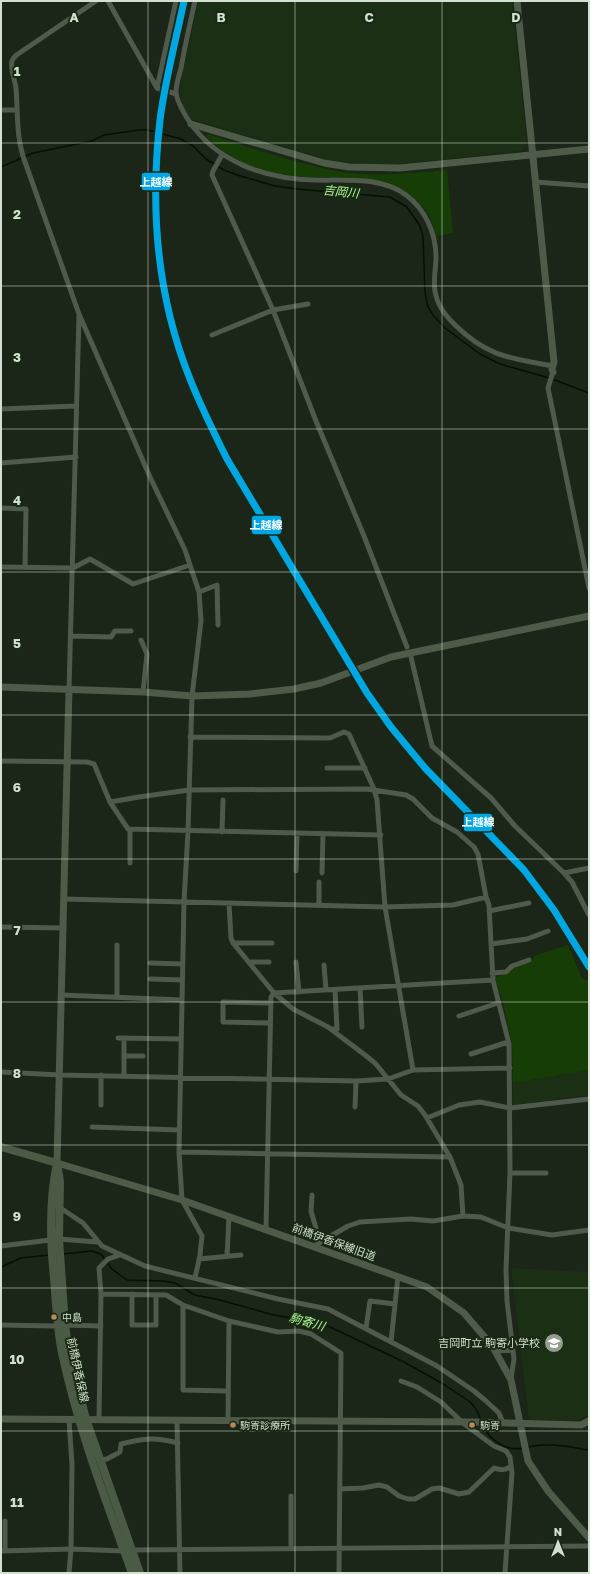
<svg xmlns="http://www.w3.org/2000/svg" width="590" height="1574" font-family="'Golos Text','Noto Sans JP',sans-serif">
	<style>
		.built { fill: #1b2f15 }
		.green { fill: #173d06 }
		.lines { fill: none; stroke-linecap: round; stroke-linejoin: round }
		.stream { stroke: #041102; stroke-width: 1.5 }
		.street { stroke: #4f5a4c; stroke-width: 5 }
		.secondary { stroke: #4d5b48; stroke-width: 7 }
		.primary { stroke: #4a5a44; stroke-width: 8 }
		.rail-1-casing { stroke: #182a13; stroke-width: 10 }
		.rail-1 { stroke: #00a7e3; stroke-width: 7 }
		.grid { fill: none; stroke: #d3dfd0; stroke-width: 1; stroke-opacity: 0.55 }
		.bus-dot { fill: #bb8660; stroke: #182a13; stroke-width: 1.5 }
		.labels { text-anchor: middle; stroke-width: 4; stroke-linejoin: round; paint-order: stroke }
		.bus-label { font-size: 10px; fill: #d3dfd0; stroke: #182a13; text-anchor: start }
		.street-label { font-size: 11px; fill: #d3dfd0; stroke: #182a13 }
		.poi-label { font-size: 11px; fill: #d3dfd0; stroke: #182a13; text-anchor: end }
		.water-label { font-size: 12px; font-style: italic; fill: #aff998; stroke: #182a13 }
		.grid-label { font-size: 13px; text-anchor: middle; font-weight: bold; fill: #d3dfd0; stroke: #182a13; stroke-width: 4; stroke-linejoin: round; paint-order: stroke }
		.line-badge { stroke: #182a13; stroke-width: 1.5 }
		.badge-label { font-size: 11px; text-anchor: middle; font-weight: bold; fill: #fff }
	</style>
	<rect width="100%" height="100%" fill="#1b2518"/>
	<!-- built -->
	<path class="built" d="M198 1H512L527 144 521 151 399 164H364L332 161 194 120 191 118 183 106 179 92Z
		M589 1070V1095L514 1105 512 1102 513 1083Z
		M511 1268 589 1272V1414L577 1421 529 1420Z"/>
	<!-- green -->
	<path class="green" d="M207 134C252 148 297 164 343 172 378 177 413 173 447 170L453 233 436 236C434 228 431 218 426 211 399 172 348 179 308 177 271 176 232 164 206 136Z
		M568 945 582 978 589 981V1070L513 1083 512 1045 503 1002 495 977 508 974 513 967 531 962 534 956Z"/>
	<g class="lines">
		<!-- stream -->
		<path class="stream" d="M1 167 33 153 92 141 104 135 139 130H148L181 139 193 146 206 159 224 170 237 175 275 186 297 189 390 197 407 207 420 226 423 237 425 292 427 305 433 315 445 328 480 354 500 364 549 378
			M552 379 589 393
			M63 1254 92 1251 101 1254 112 1269 127 1280 164 1281 175 1283 195 1295 220 1300 274 1315 315 1322 330 1327 404 1362 445 1385 470 1402 476 1409 481 1420
			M1 1267 21 1258 49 1255
			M483 1425C489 1440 507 1452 523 1448
			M528 1447C548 1442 569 1447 589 1450"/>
		<!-- street -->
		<path class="street" d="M96 1 18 54C15 56 13 58 12 61 10 69 15 80 16 88 18 114 16 138 25 162L79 314 150 477 185 550 199 592 201 621 192 696 188 831 184 902 179 1152 182 1200 202 1236 200 1255 195 1278
			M108 1 157 88 176 94
			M195 1C190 23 185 46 181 68 179 76 176 84 176 92 176 100 183 111 187 118 215 162 265 179 315 180 344 181 381 176 406 195 425 209 436 233 436 257 436 268 433 280 435 291 437 305 445 315 455 325 488 357 510 358 553 366
			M157 88 176 1
			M1 110H17
			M222 155 213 171 212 175 273 310 316 421 364 536 407 647
			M535 182 589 186
			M212 335 273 310 308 304
			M553 372 548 388 589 588
			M1 409 76 406
			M1 463 76 457
			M1 508 26 509 25 567
			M1 567 73 568 90 559 133 584 190 565
			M199 592 217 585 218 625
			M71 636 111 637 115 631H131
			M141 640 147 654 143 692
			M411 657 432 746 491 798 515 826 564 873 572 882 589 915
			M69 690 79 315
			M190 737 330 738 344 732 349 734 374 789 377 800 385 907 413 1070
			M1 761 87 762 94 764 110 802 128 829 381 835
			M327 768H365
			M110 802 139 797 189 790 367 789 406 795 413 799 432 818 457 832 474 847 478 854 486 897 489 905 493 980 509 1044 510 1173 506 1269 507 1301 514 1359 511 1379
			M222 832 223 800
			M130 863V829
			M296 871 297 834
			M322 873 323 834
			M564 873 589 868
			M319 882V905
			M64 899 385 907 453 905 486 897
			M229 903 231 938 233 943 274 993 293 1009 328 1027 365 1055 375 1063 401 1095 418 1106 425 1115 450 1157 461 1185 463 1216
			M489 911 529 903
			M1 927 64 928
			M233 943H272
			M491 944 527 939 548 931
			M117 945V997
			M249 962H269
			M296 962 299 992
			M150 963 182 964
			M324 965 326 990
			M492 973 506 972 512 966 529 960
			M150 979 182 980
			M360 988 362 1027
			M62 995 182 1000
			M459 1016 498 1003
			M270 1023 223 1022V1002L271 1003
			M331 1029H337L335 990
			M118 1038 181 1039
			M471 1054 508 1042
			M124 1056H143
			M1 1072 60 1075 356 1081 388 1079 413 1070 510 1068
			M124 1076V1038
			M101 1105V1075
			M355 1107 356 1081
			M427 1118 459 1105 480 1102 510 1108 589 1099
			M92 1127 179 1130
			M179 1152 450 1157
			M510 1173H546
			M312 1195 311 1211 320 1242
			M59 1207 83 1223 102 1246 145 1266 278 1299 328 1309 437 1366 474 1391 486 1401 499 1413 503 1423
			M266 1229 271 997 274 993 493 980
			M1 1246 59 1239 97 1242
			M314 1246 348 1226 360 1222 411 1219 433 1221 463 1216 481 1217 508 1228 552 1235 589 1230
			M227 1256 229 1217
			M199 1259 241 1255
			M101 1294 99 1268 108 1259 120 1255
			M132 1294V1325H156V1295
			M183 1305V1390L228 1391
			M1 1325 54 1326
			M65 1325 101 1326
			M366 1328 370 1301 395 1304
			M391 1342 398 1276
			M495 1351 513 1350
			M401 1381 417 1387 441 1402 463 1423 494 1446 506 1451 510 1457 512 1473 505 1573
			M99 1420 101 1294 166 1295 183 1305 229 1321 278 1332 299 1331 311 1334 341 1353 339 1573
			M177 1421 180 1573
			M228 1421 229 1321
			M100 1460 107 1459 120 1452 121 1444C144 1438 155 1437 178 1443
			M340 1489 363 1488 379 1485 387 1487 399 1496 408 1499H415L432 1489 439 1488 459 1494 469 1492 494 1468C501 1470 505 1471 511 1466
			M291 1496V1548
			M5 1521V1550
			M132 1550 589 1546
			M1 1551 71 1549 72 1464 69 1420
			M69 1573 71 1549 124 1551"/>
		<!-- secondary -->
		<path class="secondary" d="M517 1 554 362 552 369 553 372
			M191 124 324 163 349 167 400 168 589 149
			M1 687 143 692 192 696 250 694 294 689 321 683 391 657 589 616
			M69 690 57 1163 182 1200 427 1287 464 1313 493 1347 511 1380 528 1461 548 1491 589 1538
			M1 1419 471 1422 581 1425 589 1421"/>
		<!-- primary -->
		<path class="primary" d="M1 1147 57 1163
			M57 1163C49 1200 50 1240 54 1278 56 1303 57 1329 62 1353 78 1429 106 1501 132 1573
			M58 1168 60 1182 59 1239 65 1325 69 1352 86 1419 140 1573"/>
		<!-- rail-1 casing -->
		<g class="rail-1-casing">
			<path id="rail-1" d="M184 1C176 40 165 80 160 120 150 207 157 297 190 379 201 407 214 433 227 459L367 693 391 727 425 768 524 870 554 910 589 967"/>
		</g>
		<!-- rail-1 -->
		<use href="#rail-1" class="rail-1"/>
	</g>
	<!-- grid -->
	<path class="grid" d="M148 1V1573M295 1V1573M442 1V1573M1 143H589M1 286H589M1 429H589M1 572H589M1 715H589M1 859H589M1 1002H589M1 1145H589M1 1288H589M1 1431H589"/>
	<!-- icons -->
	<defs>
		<g id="school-disc" transform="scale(1)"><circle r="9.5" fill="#939e90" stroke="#182a13"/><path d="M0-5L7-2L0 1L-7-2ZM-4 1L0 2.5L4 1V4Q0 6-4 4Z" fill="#fff"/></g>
	</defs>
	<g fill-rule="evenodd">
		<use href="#school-disc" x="554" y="1343"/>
	</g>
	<!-- markers -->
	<g class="bus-dot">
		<circle cx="54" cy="1317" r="3.5"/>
		<circle cx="233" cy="1425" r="3.5"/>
		<circle cx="472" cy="1425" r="3.5"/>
	</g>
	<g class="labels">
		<!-- bus labels -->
		<g class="bus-label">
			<text x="62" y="1321">中島</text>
			<text x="240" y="1429">駒寄診療所</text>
			<text x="480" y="1429">駒寄</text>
		</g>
		<!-- street labels -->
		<g class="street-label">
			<text transform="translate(334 1242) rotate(20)" y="4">前橋伊香保線旧道</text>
			<text transform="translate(78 1370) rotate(78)" y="4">前橋伊香保線</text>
		</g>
		<!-- poi labels -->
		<g class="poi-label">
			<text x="540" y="1347">吉岡町立 駒寄小学校</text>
		</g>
		<!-- water labels -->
		<g class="water-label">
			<text transform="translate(341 192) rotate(6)" y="4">吉岡川</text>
			<text transform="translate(307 1322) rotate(16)" y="4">駒寄川</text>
		</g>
	</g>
	<g class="grid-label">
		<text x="74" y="22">A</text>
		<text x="221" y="22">B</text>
		<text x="369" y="22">C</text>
		<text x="516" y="22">D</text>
		<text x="17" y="76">1</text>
		<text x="17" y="219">2</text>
		<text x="17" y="362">3</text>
		<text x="17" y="505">4</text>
		<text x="17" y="648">5</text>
		<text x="17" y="792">6</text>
		<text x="17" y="935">7</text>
		<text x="17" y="1078">8</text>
		<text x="17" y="1221">9</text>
		<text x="17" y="1364">10</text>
		<text x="17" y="1507">11</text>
	</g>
	<g class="line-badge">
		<rect x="141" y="172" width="30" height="19" rx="4" fill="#00a7e3"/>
		<rect x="251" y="515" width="31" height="20" rx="4" fill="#00a7e3"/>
		<rect x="463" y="813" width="30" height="19" rx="4" fill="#00a7e3"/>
	</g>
	<g class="badge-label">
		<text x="156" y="186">上越線</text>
		<text x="266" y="529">上越線</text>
		<text x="478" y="826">上越線</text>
	</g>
	<!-- border -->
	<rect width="590" height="1574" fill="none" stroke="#d3dfd0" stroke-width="4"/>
	<!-- north arrow -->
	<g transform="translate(558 1542)" stroke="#182a13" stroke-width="3" paint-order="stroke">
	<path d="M0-3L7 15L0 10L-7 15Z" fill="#d3dfd0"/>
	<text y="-6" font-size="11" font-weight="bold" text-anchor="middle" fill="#d3dfd0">N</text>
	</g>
</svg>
